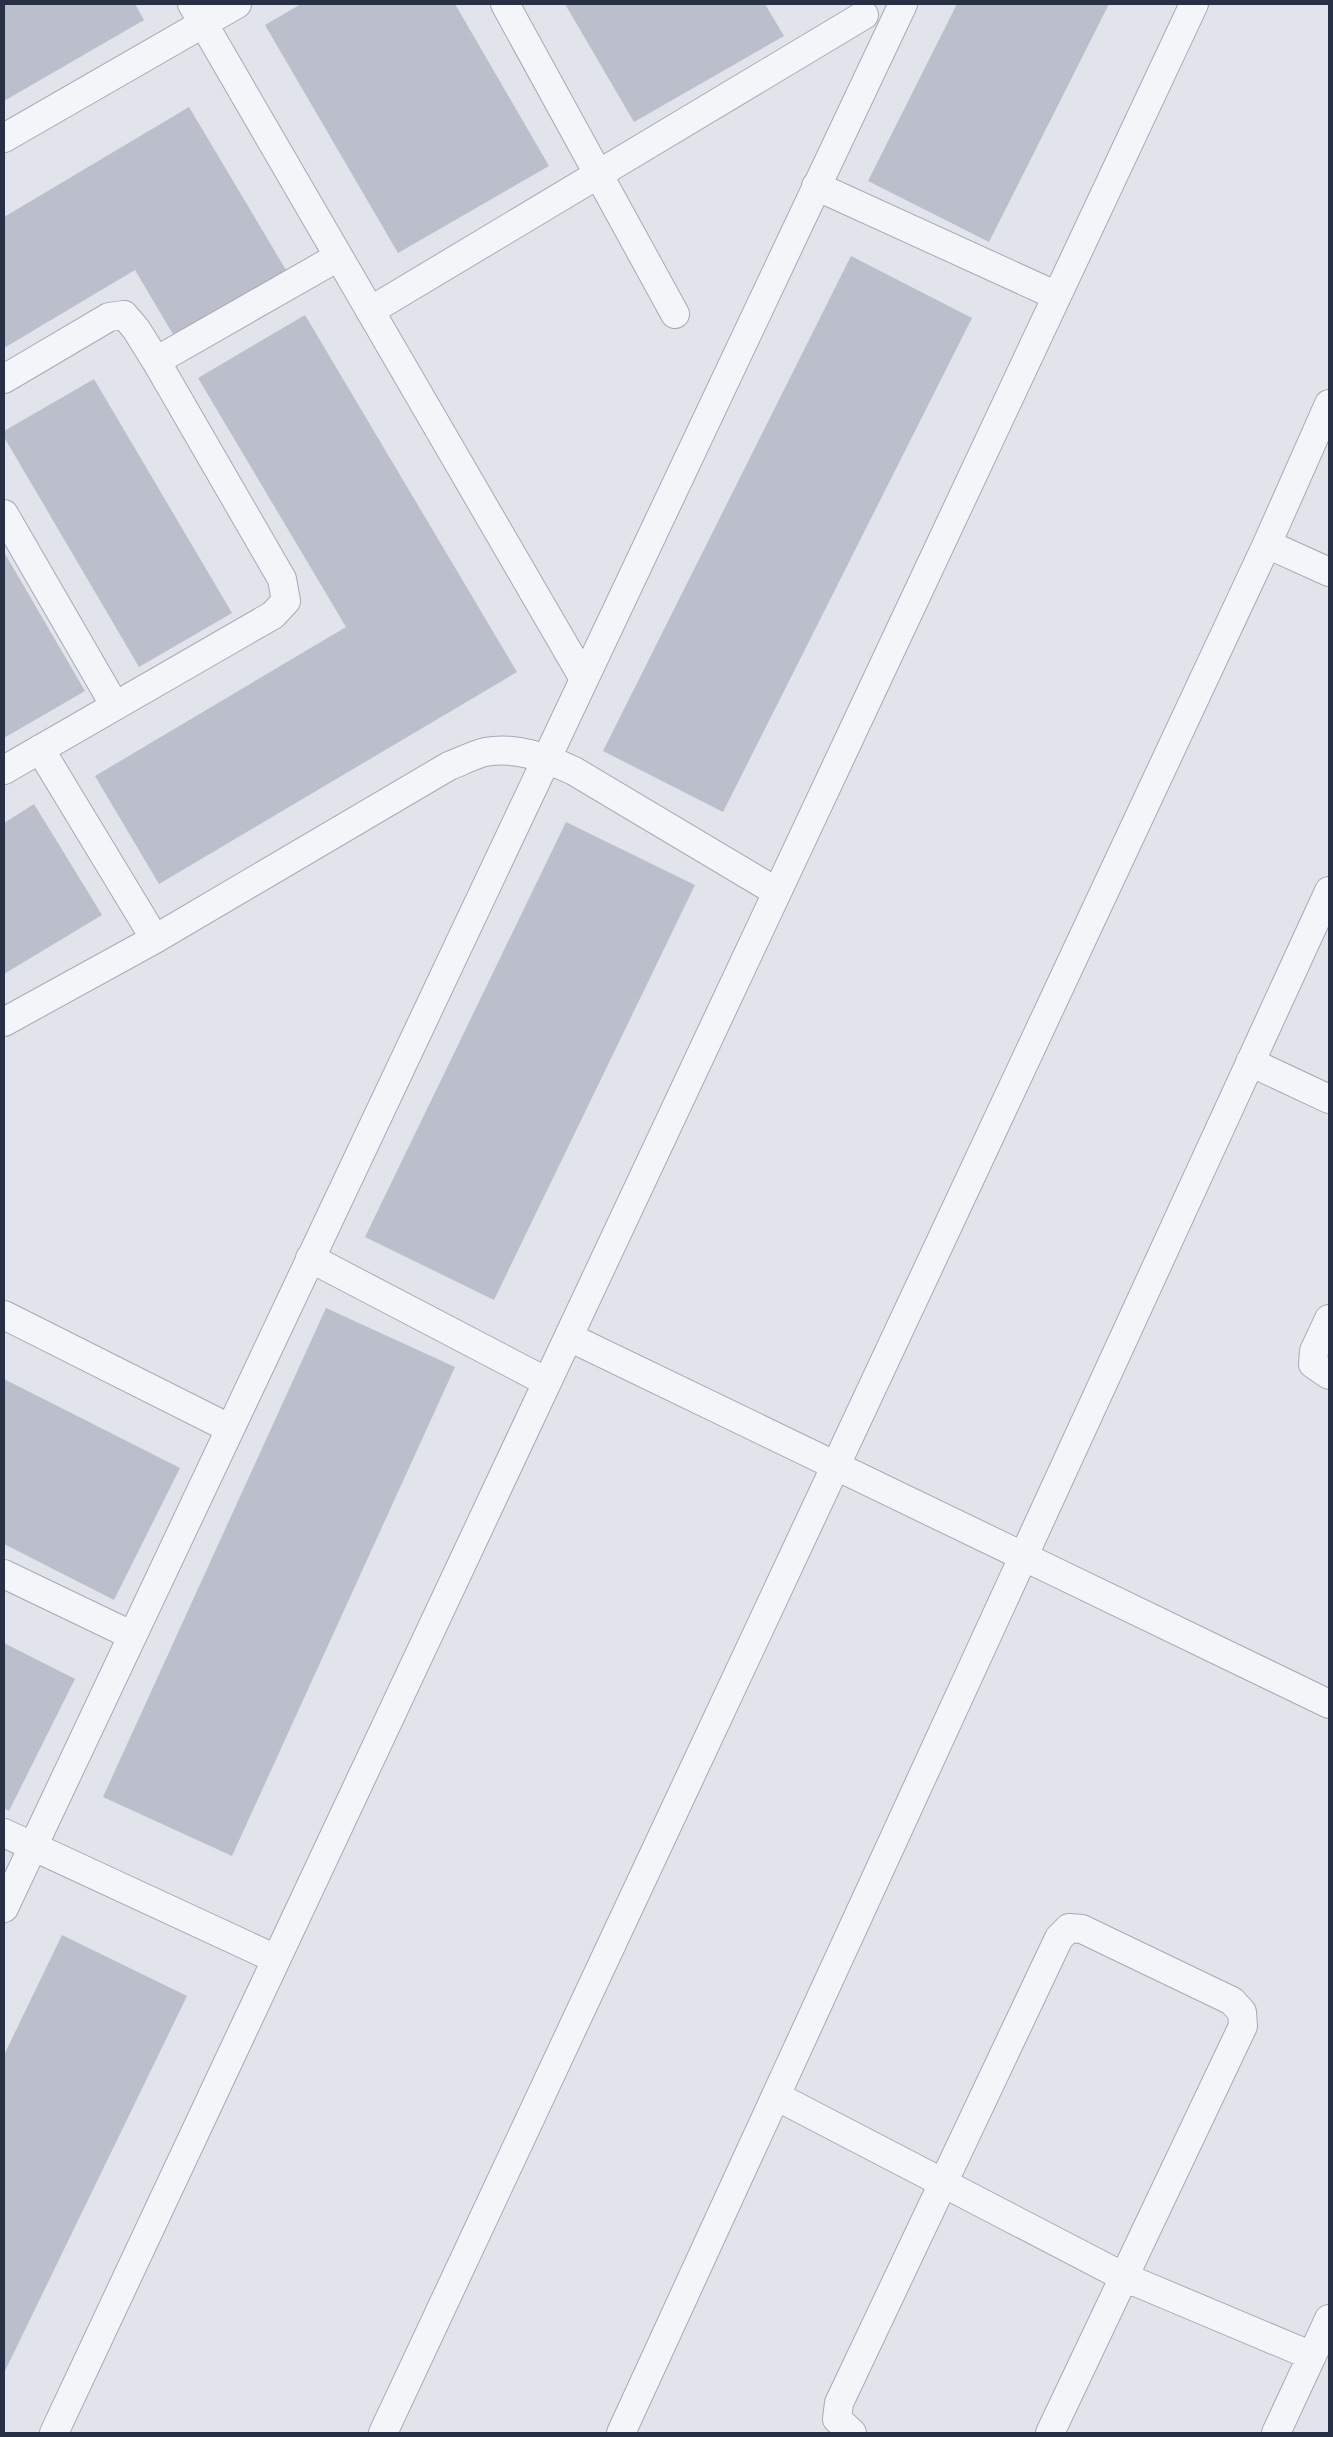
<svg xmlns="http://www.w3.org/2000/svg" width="1333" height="2437" font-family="'Source Sans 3',sans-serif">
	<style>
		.building { fill: #babfcb }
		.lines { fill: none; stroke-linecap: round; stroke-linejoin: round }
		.minor-casing { stroke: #a5aab6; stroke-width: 30 }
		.minor { stroke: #f4f5f9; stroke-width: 28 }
	</style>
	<rect width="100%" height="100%" fill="#e1e4eb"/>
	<!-- building -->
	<path class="building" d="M4 4H135L144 20 4 101Z
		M301 4H455L549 166 398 253 265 25Z
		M565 4H765L784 36 634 122Z
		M957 4H1109L989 242 868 181Z
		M189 107 286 270 174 336 135 270 4 348V217Z
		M851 256 972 318 723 812 603 751Z
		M305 315 517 672 159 884 95 776 346 627 198 378Z
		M94 379 232 613 139 667 4 437V431Z
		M4 552 85 691 4 738Z
		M34 804 102 915 4 974V823Z
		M566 822 695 885 494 1300 365 1237Z
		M326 1308 455 1367 232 1856 103 1797Z
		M4 1379 180 1468 114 1600 4 1544Z
		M4 1643 75 1679 9 1811 4 1808Z
		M62 1935 187 1996 4 2373V2055Z"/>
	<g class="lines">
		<!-- minor casing -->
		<g class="minor-casing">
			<path id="minor" d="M192 4 584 679
				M505 4 675 314
				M4 138 237 4
				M816 186 1057 296
				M370 311 864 15
				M156 361 338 257
				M4 379 109 317 124 315 136 329 156 361 282 579 286 601 273 615 4 770
				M4 514 115 706
				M1267 544 1329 572
				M40 749 155 939
				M4 1022 155 939 449 766C460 762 473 755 485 752 517 746 546 758 574 771L777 892
				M1250 1062 1329 1099
				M310 1258 547 1382
				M4 1315 229 1428
				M1329 1319 1314 1351 1313 1364 1329 1375
				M569 1337 1329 1704
				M4 1574 131 1635
				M4 1833 276 1959
				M4 1908 903 4
				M776 2096 1124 2277 1312 2356
				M54 2433 1194 4
				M383 2433 1267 544 1329 404
				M621 2433 1329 891
				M852 2433 837 2419 839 2403 1059 1938 1069 1928 1082 1929 1232 2001 1242 2012 1243 2026 1050 2433
				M1276 2433 1329 2319"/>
		</g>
		<!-- minor -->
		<use href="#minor" class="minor"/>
	</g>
	<!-- border -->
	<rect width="1333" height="2437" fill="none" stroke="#273044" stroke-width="10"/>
</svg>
